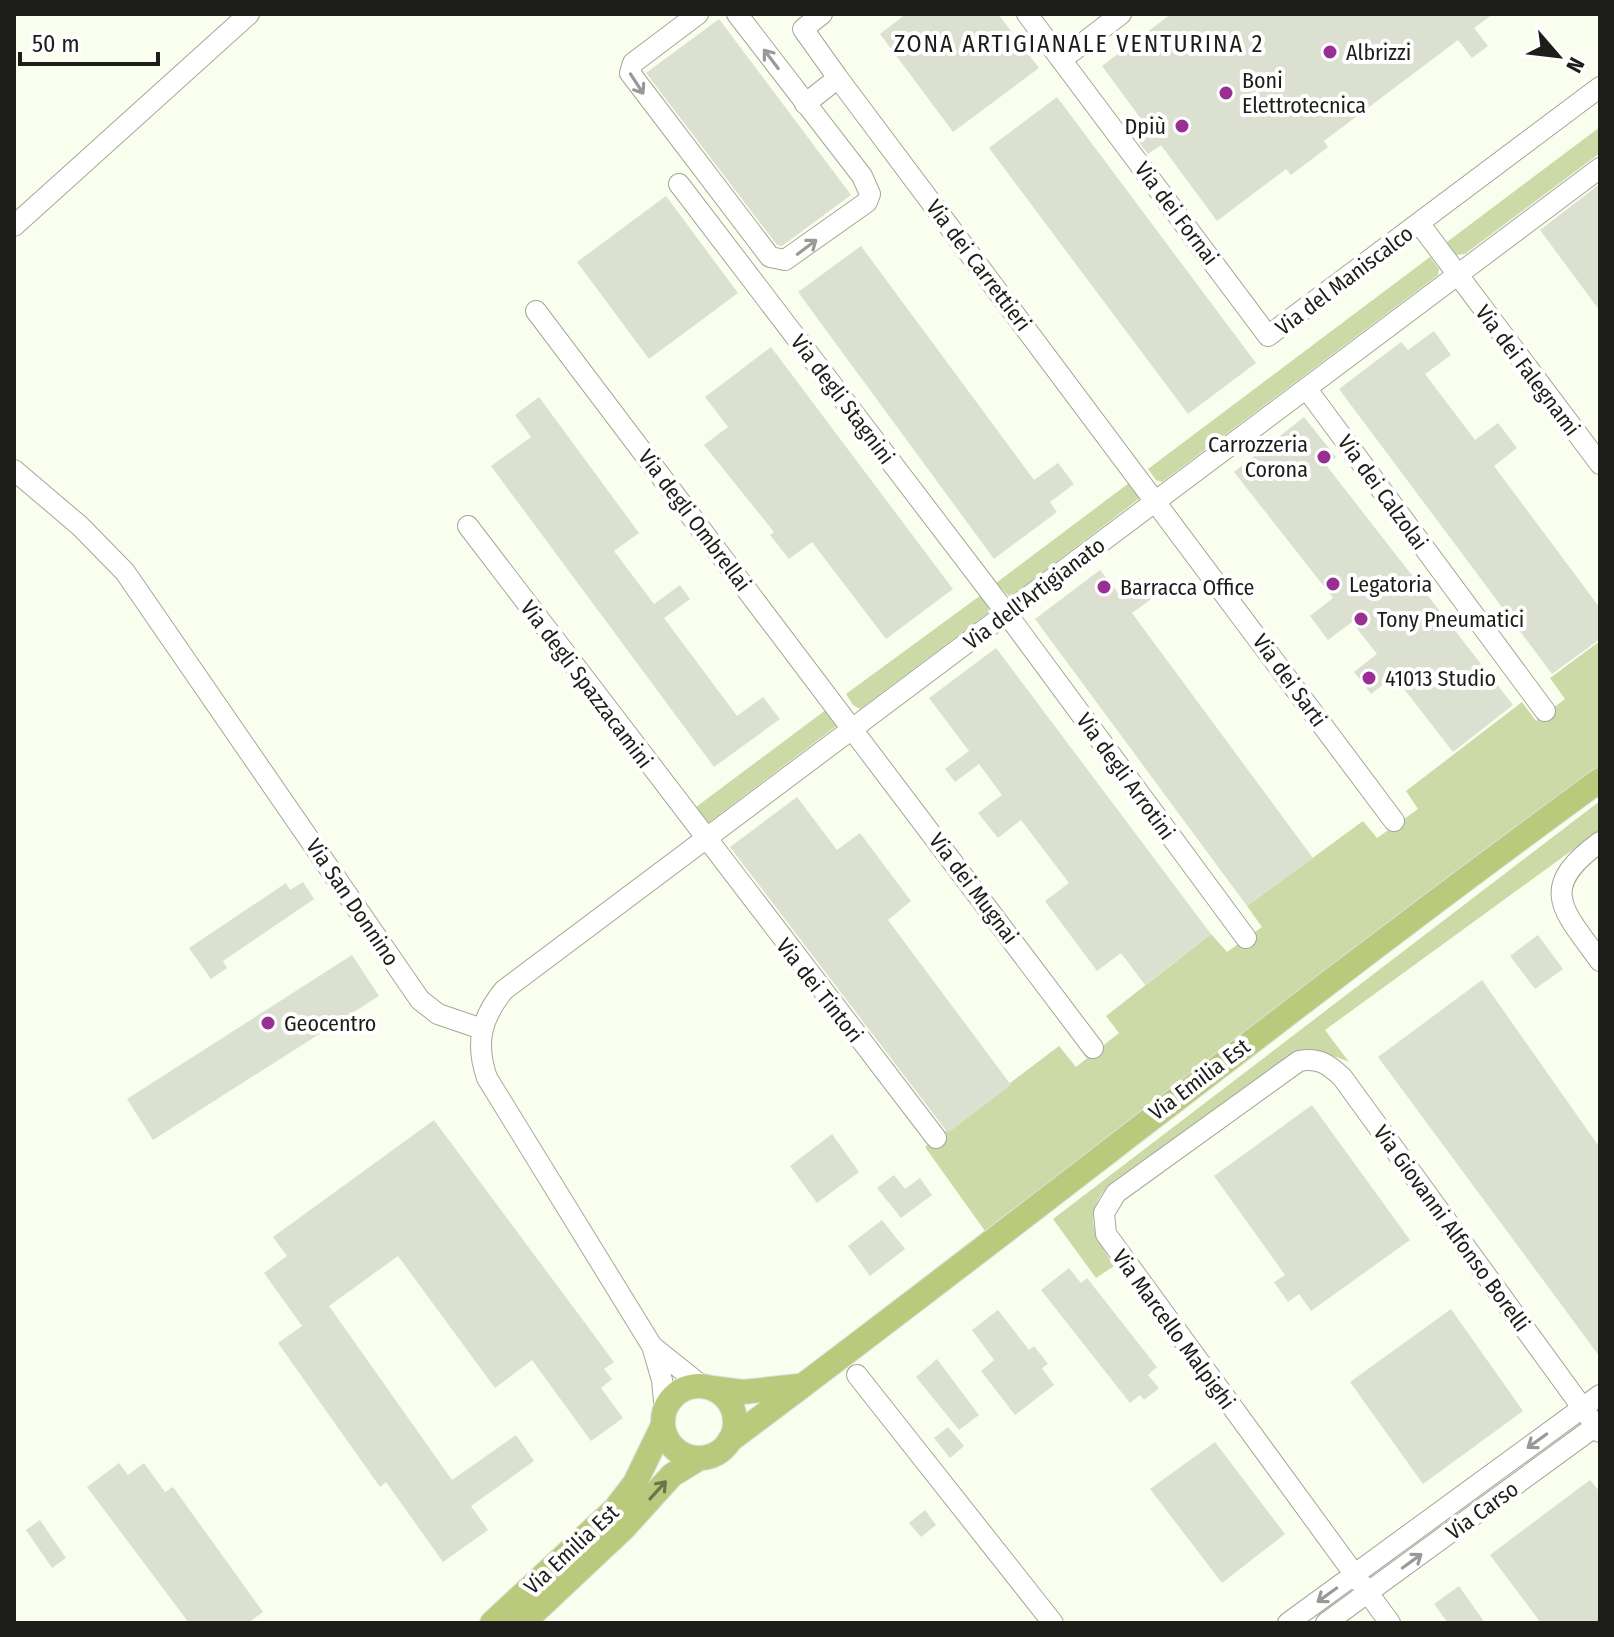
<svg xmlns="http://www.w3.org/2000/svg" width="1614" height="1637" font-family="'Fira Sans Condensed',sans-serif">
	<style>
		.green { fill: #cbdaa6 }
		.building { fill: #dbe0d0 }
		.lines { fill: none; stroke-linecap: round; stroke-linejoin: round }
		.minor-casing { stroke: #a3a899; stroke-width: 22 }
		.major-casing { stroke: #dfe0df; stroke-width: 26 }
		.minor { stroke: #fff; stroke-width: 20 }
		.major { stroke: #baca7d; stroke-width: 24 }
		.oneway { stroke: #999a98 }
		.oneway2 { stroke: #6c744b }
		.poi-dot { fill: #992f92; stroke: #fff; stroke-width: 3 }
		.labels { text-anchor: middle; stroke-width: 8; stroke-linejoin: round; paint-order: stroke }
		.poi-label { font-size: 22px; fill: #1d1e19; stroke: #fff; text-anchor: start }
		.street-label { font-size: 22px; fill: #1d1e19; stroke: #fff }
		.neighbourhood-label { font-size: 24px; letter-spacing: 2px; fill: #1d1e19; stroke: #fff }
	</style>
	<rect width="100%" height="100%" fill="#f9feee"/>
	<!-- green -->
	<path class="green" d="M1600 127V153L1465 254 1456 255 1447 242Z
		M1430 257 1439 269 1438 275 1162 482 1156 480 1148 469Z
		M1129 483 1140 498 1010 597 996 583Z
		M981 595 989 607 988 613 860 709 853 705 846 694Z
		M1600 641V768L985 1231 925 1147 1059 1046 1076 1067 1119 1033 1106 1016 1211 934 1227 952 1262 927 1247 906 1363 821 1377 838 1418 809 1406 791 1522 702 1536 721 1565 699 1550 678Z
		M827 709 839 724 704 826 692 810Z
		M1600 801V830L1325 1030 1349 1062C1328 1053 1313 1048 1290 1055L1112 1182C1081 1214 1093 1233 1114 1266L1096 1278 1053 1219Z"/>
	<!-- building -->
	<path class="building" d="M906 14H998L1039 68 953 132 880 34Z
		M1171 14H1493L1474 28 1488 46 1472 58 1458 40 1324 141 1328 147 1291 175 1286 169 1217 221 1161 145 1148 154 1138 141 1150 131 1102 66Z
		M719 19 851 195 782 246 777 245 646 73Z
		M1057 97 1256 363 1188 414 989 148Z
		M1600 184V311L1540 230Z
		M666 196 738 293 649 359 577 262Z
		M861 246 1034 480 1058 463 1074 484 1050 502 1057 512 994 559 798 292Z
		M1434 331 1451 355 1425 374 1475 440 1498 423 1517 448 1494 466 1600 608V639L1552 674 1339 389 1401 342 1408 350Z
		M771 347 953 589 886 639 812 542 789 559 770 535 774 532 704 445 728 427 705 397Z
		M539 397 639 533 614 551 654 604 680 585 690 599 664 618 737 716 763 697 780 719 714 767 491 466 531 437 515 415Z
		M1304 417 1336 457 1326 465 1513 705 1453 752 1394 676 1371 694 1354 672 1377 654 1352 622 1328 640 1310 616 1333 598 1234 472Z
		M1100 570 1118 593 1139 578 1154 597 1132 613 1313 858 1247 906 1035 619Z
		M996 648 1211 934 1145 985 1121 953 1097 971 1045 901 1069 883 1021 820 998 838 978 813 1002 795 979 764 955 782 945 769 969 751 929 698Z
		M797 797 837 850 860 833 911 901 888 920 1011 1085 948 1133 730 847Z
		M303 882 314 899 223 961 227 968 211 979 189 948 286 883 290 890Z
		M1538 935 1563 969 1535 989 1510 956Z
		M352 955 379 996 153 1140 127 1099Z
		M1482 980 1600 1148V1357L1378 1057Z
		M1312 1105 1410 1240 1311 1311 1299 1294 1288 1302 1274 1282 1285 1275 1214 1176Z
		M434 1120 614 1362 604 1369 612 1379 601 1388 623 1418 591 1441 532 1360 495 1388 398 1256 329 1306 452 1480 516 1435 534 1461 471 1506 488 1530 443 1562 386 1482 380 1487 278 1343 302 1326 264 1273 287 1256 273 1237Z
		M832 1134 859 1172 817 1203 790 1166Z
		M894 1175 905 1189 920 1178 932 1195 901 1218 877 1188Z
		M882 1220 905 1249 870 1276 848 1246Z
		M1069 1268 1081 1283 1087 1278 1157 1367 1148 1375 1159 1388 1144 1400 1140 1395 1130 1403 1041 1290Z
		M1451 1309 1523 1411 1423 1484 1350 1382Z
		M998 1310 1029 1350 1034 1346 1048 1364 1042 1368 1054 1385 1015 1415 981 1371 994 1360 972 1330Z
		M937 1359 979 1415 959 1430 916 1377Z
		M948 1427 964 1446 950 1458 934 1438Z
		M1215 1442 1285 1534 1222 1583 1150 1489Z
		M119 1463 128 1475 144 1463 165 1492 173 1487 263 1612 248 1623H189L87 1487Z
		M1590 1480 1600 1492V1623H1541L1490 1555Z
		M925 1510 936 1525 921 1537 909 1523Z
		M40 1520 66 1558 52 1568 26 1530Z
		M1459 1586 1485 1623H1448L1434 1604Z"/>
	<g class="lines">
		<!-- minor casing -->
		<g class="minor-casing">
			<path id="minor" d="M698 14 633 63 630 73 770 257 785 260 867 202 870 194 862 176 737 14
				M822 14 803 29 838 78 1394 821
				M1027 14 1268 336 1600 87
				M1061 60 1121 14
				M805 104 838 78
				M679 184 1007 614 1246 938
				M1419 223 1600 464
				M14 226 249 14
				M536 311 1093 1048
				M1306 388 1545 711
				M14 470 80 526 125 572 420 1000 438 1014 482 1029
				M468 526 936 1138
				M1600 842C1537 888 1562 909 1600 961
				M652 1346 662 1380 665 1412
				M857 1375 1053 1623
				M702 1386 652 1346 487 1078C475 1043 481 1018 504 990L1600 168
				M1288 1623 1600 1395
				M1326 1623 1600 1423
				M1390 1623 1106 1234 1104 1213 1116 1193 1299 1061C1318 1057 1328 1064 1342 1077L1600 1432"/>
		</g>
		<!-- major casing -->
		<g class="major-casing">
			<path id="major" d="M663 1422a36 36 0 1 1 72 0a36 36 0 1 1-72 0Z
				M712 1388 743 1392 798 1386
				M729 1441C1021 1223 1305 995 1600 780
				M492 1623 615 1509 635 1483 663 1425
				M523 1623 624 1528 672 1475 700 1458"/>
		</g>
		<!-- minor -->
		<use href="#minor" class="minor"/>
		<!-- major -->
		<use href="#major" class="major"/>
	</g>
	<!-- one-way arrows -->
	<defs><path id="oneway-shaft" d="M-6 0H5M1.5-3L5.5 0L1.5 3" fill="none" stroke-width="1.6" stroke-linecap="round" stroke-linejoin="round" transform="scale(2)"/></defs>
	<g class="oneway">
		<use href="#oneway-shaft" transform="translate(771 59) rotate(-127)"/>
		<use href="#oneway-shaft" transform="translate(637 84) rotate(57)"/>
		<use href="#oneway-shaft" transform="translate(807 247) rotate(-37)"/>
		<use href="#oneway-shaft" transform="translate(1537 1441) rotate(144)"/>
		<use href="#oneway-shaft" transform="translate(1412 1561) rotate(-36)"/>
		<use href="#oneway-shaft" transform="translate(1327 1595) rotate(144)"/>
	</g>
	<use class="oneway2" href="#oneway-shaft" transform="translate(658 1490) rotate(-48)"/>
	<!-- markers -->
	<g class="poi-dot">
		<circle cx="1330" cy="52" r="8"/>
		<circle cx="1226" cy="93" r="8"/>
		<circle cx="1182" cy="126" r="8"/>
		<circle cx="1324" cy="457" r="8"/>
		<circle cx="1333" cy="584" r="8"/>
		<circle cx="1104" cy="587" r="8"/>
		<circle cx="1361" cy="619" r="8"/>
		<circle cx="1369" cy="678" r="8"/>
		<circle cx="268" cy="1023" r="8"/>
	</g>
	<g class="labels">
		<!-- poi labels -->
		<g class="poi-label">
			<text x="1346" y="60">Albrizzi</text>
			<text x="1242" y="88">Boni<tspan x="1242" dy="25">Elettrotecnica</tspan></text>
			<text x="1166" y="134" text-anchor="end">Dpiù</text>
			<text x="1308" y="452" text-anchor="end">Carrozzeria<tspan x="1308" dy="25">Corona</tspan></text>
			<text x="1349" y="592">Legatoria</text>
			<text x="1120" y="595">Barracca Office</text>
			<text x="1377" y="627">Tony Pneumatici</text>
			<text x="1385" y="686">41013 Studio</text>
			<text x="284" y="1031">Geocentro</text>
		</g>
		<!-- street labels -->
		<g class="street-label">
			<text transform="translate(1177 213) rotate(53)" y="8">Via dei Fornai</text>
			<text transform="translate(979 265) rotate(53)" y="8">Via dei Carrettieri</text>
			<text transform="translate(1344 280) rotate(-37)" y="8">Via del Maniscalco</text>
			<text transform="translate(1528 370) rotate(53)" y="8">Via dei Falegnami</text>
			<text transform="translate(843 399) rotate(53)" y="8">Via degli Stagnini</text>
			<text transform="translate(1383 492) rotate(54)" y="8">Via dei Calzolai</text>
			<text transform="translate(695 520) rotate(53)" y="8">Via degli Ombrellai</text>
			<text transform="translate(1034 593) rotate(-37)" y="8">Via dell'Artigianato</text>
			<text transform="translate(1290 680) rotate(54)" y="8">Via dei Sarti</text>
			<text transform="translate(587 684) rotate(53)" y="8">Via degli Spazzacamini</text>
			<text transform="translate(1126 776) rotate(54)" y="8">Via degli Arrotini</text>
			<text transform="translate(974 888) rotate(53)" y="8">Via dei Mugnai</text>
			<text transform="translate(353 902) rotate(56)" y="8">Via San Donnino</text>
			<text transform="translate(820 990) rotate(52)" y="8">Via dei Tintori</text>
			<text transform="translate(1199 1079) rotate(-37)" y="8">Via Emilia Est</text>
			<text transform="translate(1452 1228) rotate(54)" y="8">Via Giovanni Alfonso Borelli</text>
			<text transform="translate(1174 1329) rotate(54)" y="8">Via Marcello Malpighi</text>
			<text transform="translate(1482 1510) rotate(-36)" y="8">Via Carso</text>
			<text transform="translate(571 1549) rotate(-43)" y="8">Via Emilia Est</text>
		</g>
		<!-- neighbourhood labels -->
		<g class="neighbourhood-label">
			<text x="1079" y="52">ZONA ARTIGIANALE VENTURINA 2</text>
		</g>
	</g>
	<!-- border -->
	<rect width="1614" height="1637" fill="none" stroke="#1d1e19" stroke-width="32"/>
	<!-- north arrow -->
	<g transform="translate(1558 56) rotate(118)" stroke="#ffffff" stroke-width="6" paint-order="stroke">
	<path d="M0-6L14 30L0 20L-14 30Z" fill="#1d1e19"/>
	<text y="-12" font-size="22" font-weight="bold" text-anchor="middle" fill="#1d1e19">N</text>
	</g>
	<!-- scale -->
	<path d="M20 52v12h138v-12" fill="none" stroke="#1d1e19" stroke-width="4"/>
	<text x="32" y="52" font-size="24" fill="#1d1e19" stroke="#ffffff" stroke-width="6" paint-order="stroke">50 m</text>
</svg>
